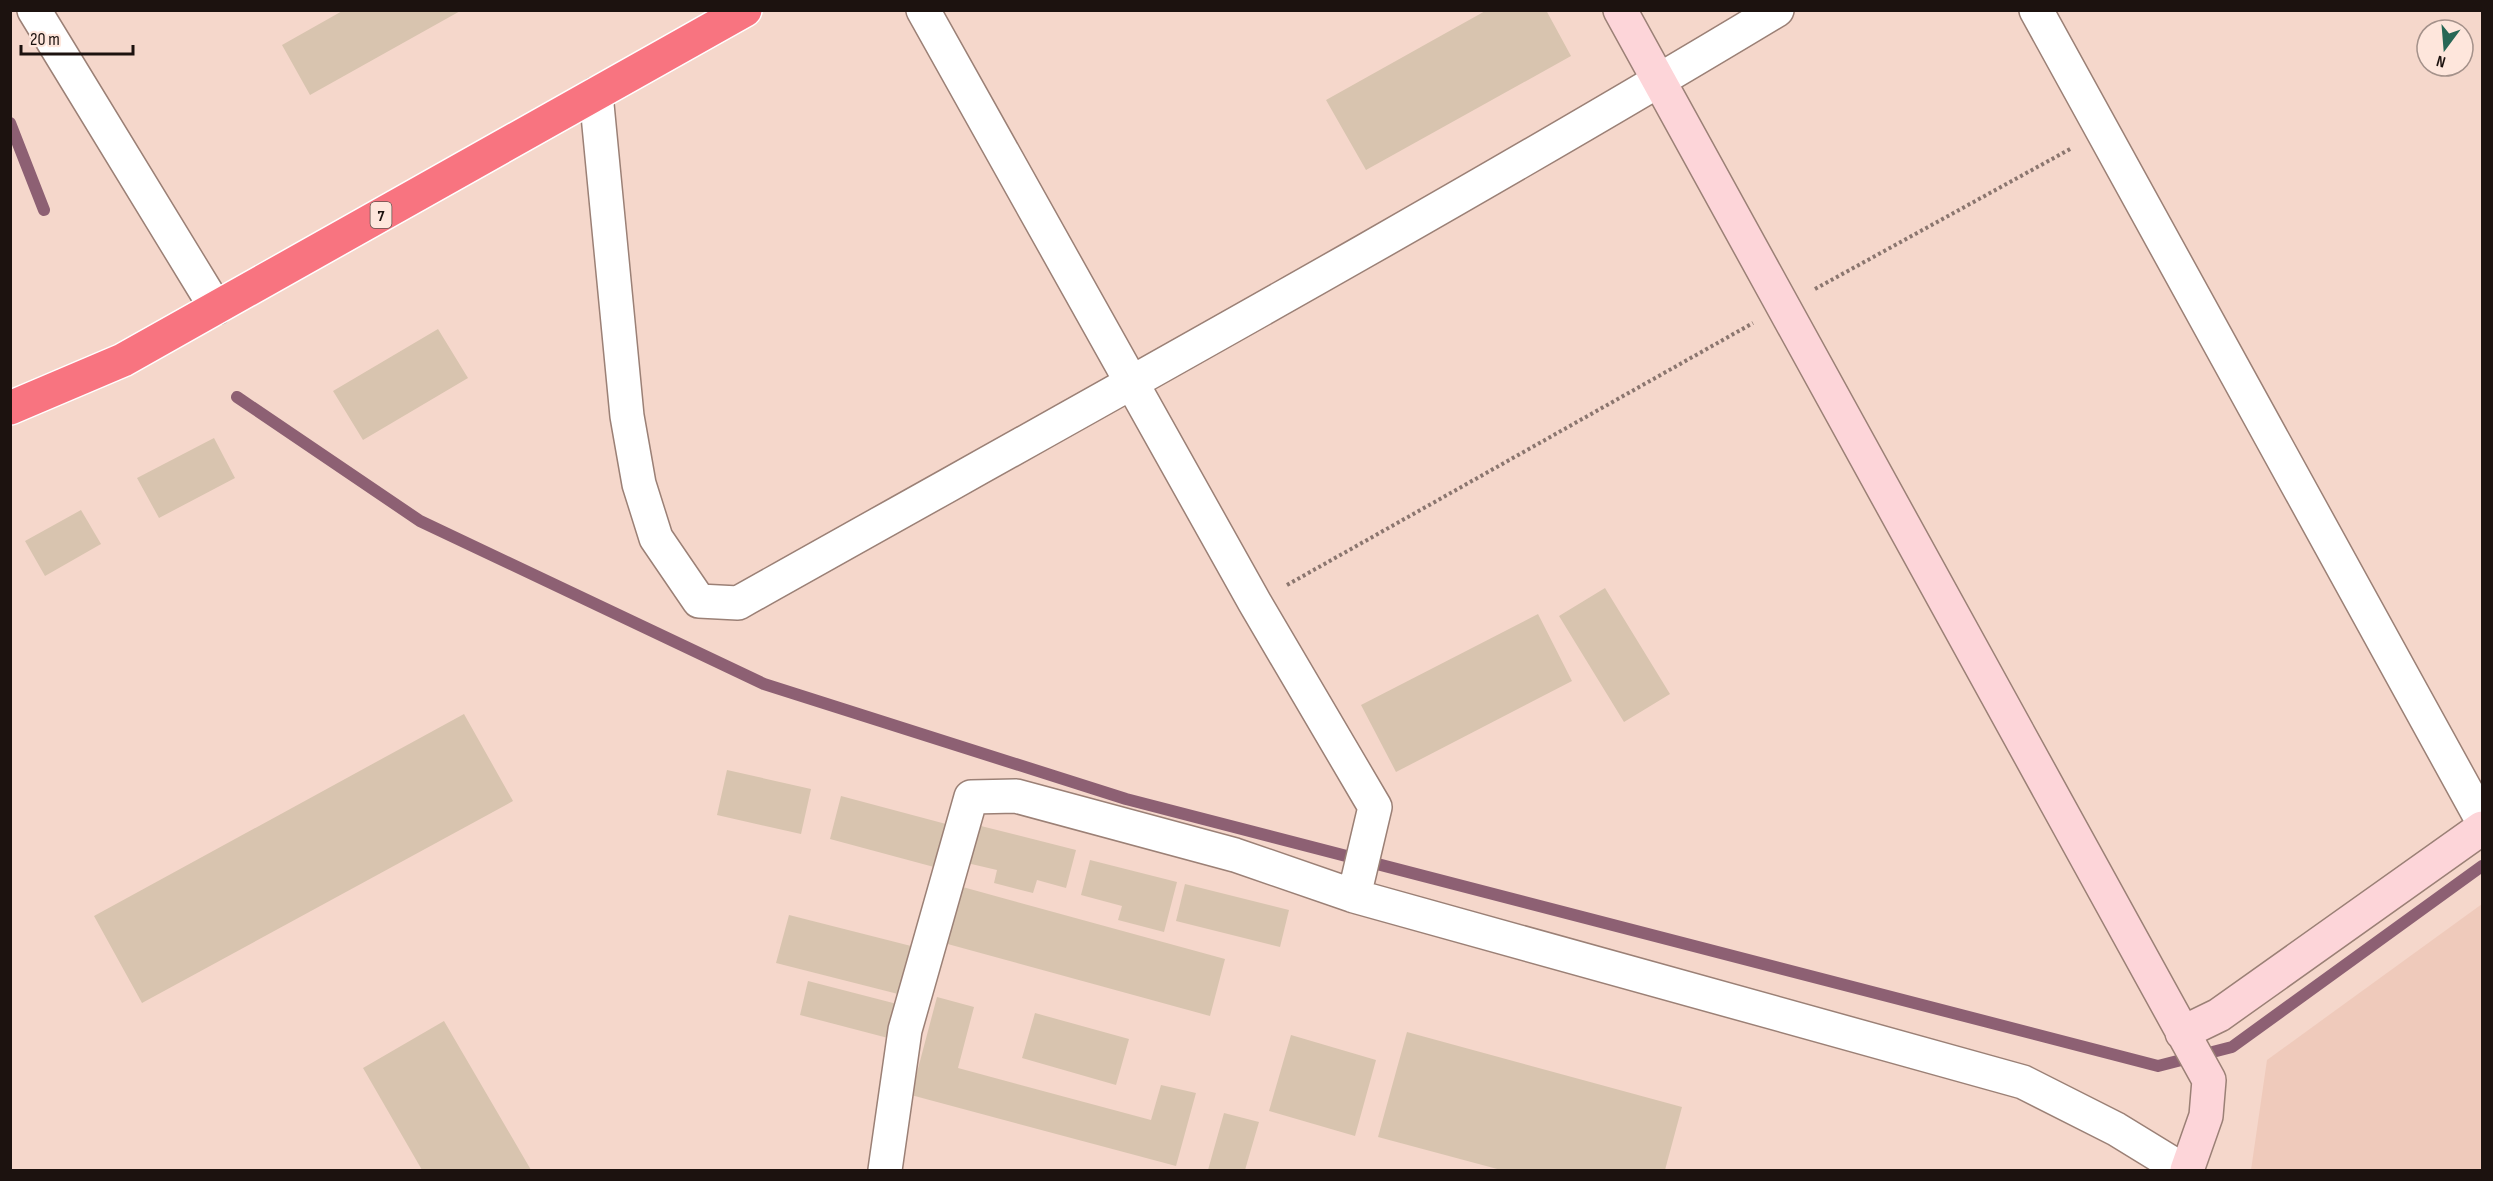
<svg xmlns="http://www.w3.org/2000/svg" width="2493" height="1181" font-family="'Sofia Sans Condensed',sans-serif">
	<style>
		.built { fill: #efcabb }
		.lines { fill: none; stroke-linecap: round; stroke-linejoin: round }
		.stream { stroke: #8d6073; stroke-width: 12 }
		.building { fill: #d8c4af }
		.street-casing { stroke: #9b8076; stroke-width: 36 }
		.secondary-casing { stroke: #9b8076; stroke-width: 36 }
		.highway-casing { stroke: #fff; stroke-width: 36 }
		.path { stroke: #8b766f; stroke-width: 4; stroke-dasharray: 3 3; stroke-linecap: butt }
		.street { stroke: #fff; stroke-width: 33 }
		.secondary { stroke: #fdd5d9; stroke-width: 33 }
		.highway { stroke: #f87480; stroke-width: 33 }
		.labels { text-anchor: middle; stroke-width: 5; stroke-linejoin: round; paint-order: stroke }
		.shield { fill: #fee6dc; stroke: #60524c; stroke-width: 1.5 }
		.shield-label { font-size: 16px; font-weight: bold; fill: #1c120f }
	</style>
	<rect width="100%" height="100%" fill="#f5d7cb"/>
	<!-- built -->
	<path class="built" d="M2482 904V1170H2251L2267 1060Z"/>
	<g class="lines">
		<!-- stream -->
		<path class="stream" d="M10 123 44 210
			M237 397 420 521 764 684 1126 799 2158 1066 2232 1047 2482 866"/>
	</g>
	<!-- building -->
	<path class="building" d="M344 10H462L310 95 282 45Z
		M1487 10H1546L1571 56 1366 170 1326 100Z
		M438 329 468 378 363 440 333 391Z
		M214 438 235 478 159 518 137 478Z
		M81 510 101 544 45 576 25 541Z
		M1605 588 1670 694 1624 722 1559 616Z
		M1538 614 1572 681 1396 772 1361 705Z
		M464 714 513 801 142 1003 94 916Z
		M727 770 811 789 801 834 717 815Z
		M841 796 946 824 934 867 830 839Z
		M977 825 1076 850 1066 888 1037 880 1033 893 994 883 997 870 967 863Z
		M1090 860 1177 882 1164 932 1118 920 1122 906 1081 895Z
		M1185 884 1289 910 1280 947 1176 921Z
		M959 886 1225 959 1210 1016 944 943Z
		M789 915 915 947 902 995 776 963Z
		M808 981 897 1004 888 1038 800 1015Z
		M937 997 974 1007 958 1068 1151 1120 1161 1085 1196 1093 1176 1166 911 1095Z
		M1035 1013 1129 1039 1116 1085 1022 1058Z
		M444 1021 531 1170H422L363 1068Z
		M1407 1032 1682 1107 1665 1170H1501L1378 1137Z
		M1291 1035 1376 1060 1355 1136 1269 1111Z
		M1224 1113 1259 1122 1245 1170H1208Z"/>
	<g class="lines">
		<!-- street casing -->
		<g class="street-casing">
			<path id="street" d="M34 10 216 308
				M923 10 1255 603 1375 807 1354 896
				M2036 10 2482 820
				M596 94 627 416 639 484 656 538 699 601 738 603C1085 408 1435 216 1777 10
				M885 1170 905 1030 971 797 1016 796 1235 855 1354 896 2023 1082 2116 1129 2183 1170"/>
		</g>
		<!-- secondary casing -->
		<g class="secondary-casing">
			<path id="secondary" d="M1620 10 2209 1080 2206 1116 2187 1170
				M2182 1033 2219 1015 2482 828"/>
		</g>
		<!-- highway casing -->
		<g class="highway-casing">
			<path id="highway" d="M10 408 123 360 745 10"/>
		</g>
		<!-- path -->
		<path class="path" d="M1815 289 2072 148
			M1287 585 1753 323"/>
		<!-- street -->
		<use href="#street" class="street"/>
		<!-- secondary -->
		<use href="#secondary" class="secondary"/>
		<!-- highway -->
		<use href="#highway" class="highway"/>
	</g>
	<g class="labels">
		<!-- shield labels -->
		<rect class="shield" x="370.5" y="202" width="21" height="26" rx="4.5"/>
		<g class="shield-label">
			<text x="381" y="221">7</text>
		</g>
	</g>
	<!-- border -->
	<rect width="2493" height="1181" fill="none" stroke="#1c120f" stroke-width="24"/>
	<!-- north arrow -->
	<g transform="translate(2445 48) rotate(196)"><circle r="28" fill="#fee6dc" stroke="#a4918a" stroke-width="1.5"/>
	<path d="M0-4.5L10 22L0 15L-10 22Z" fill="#276755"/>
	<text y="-9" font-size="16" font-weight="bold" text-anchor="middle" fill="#1c120f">N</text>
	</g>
	<!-- scale -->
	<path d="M21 45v9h112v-9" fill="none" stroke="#1c120f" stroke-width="3"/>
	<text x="30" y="45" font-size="18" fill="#1c120f" stroke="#fee6dc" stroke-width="4.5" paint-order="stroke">20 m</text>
</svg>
